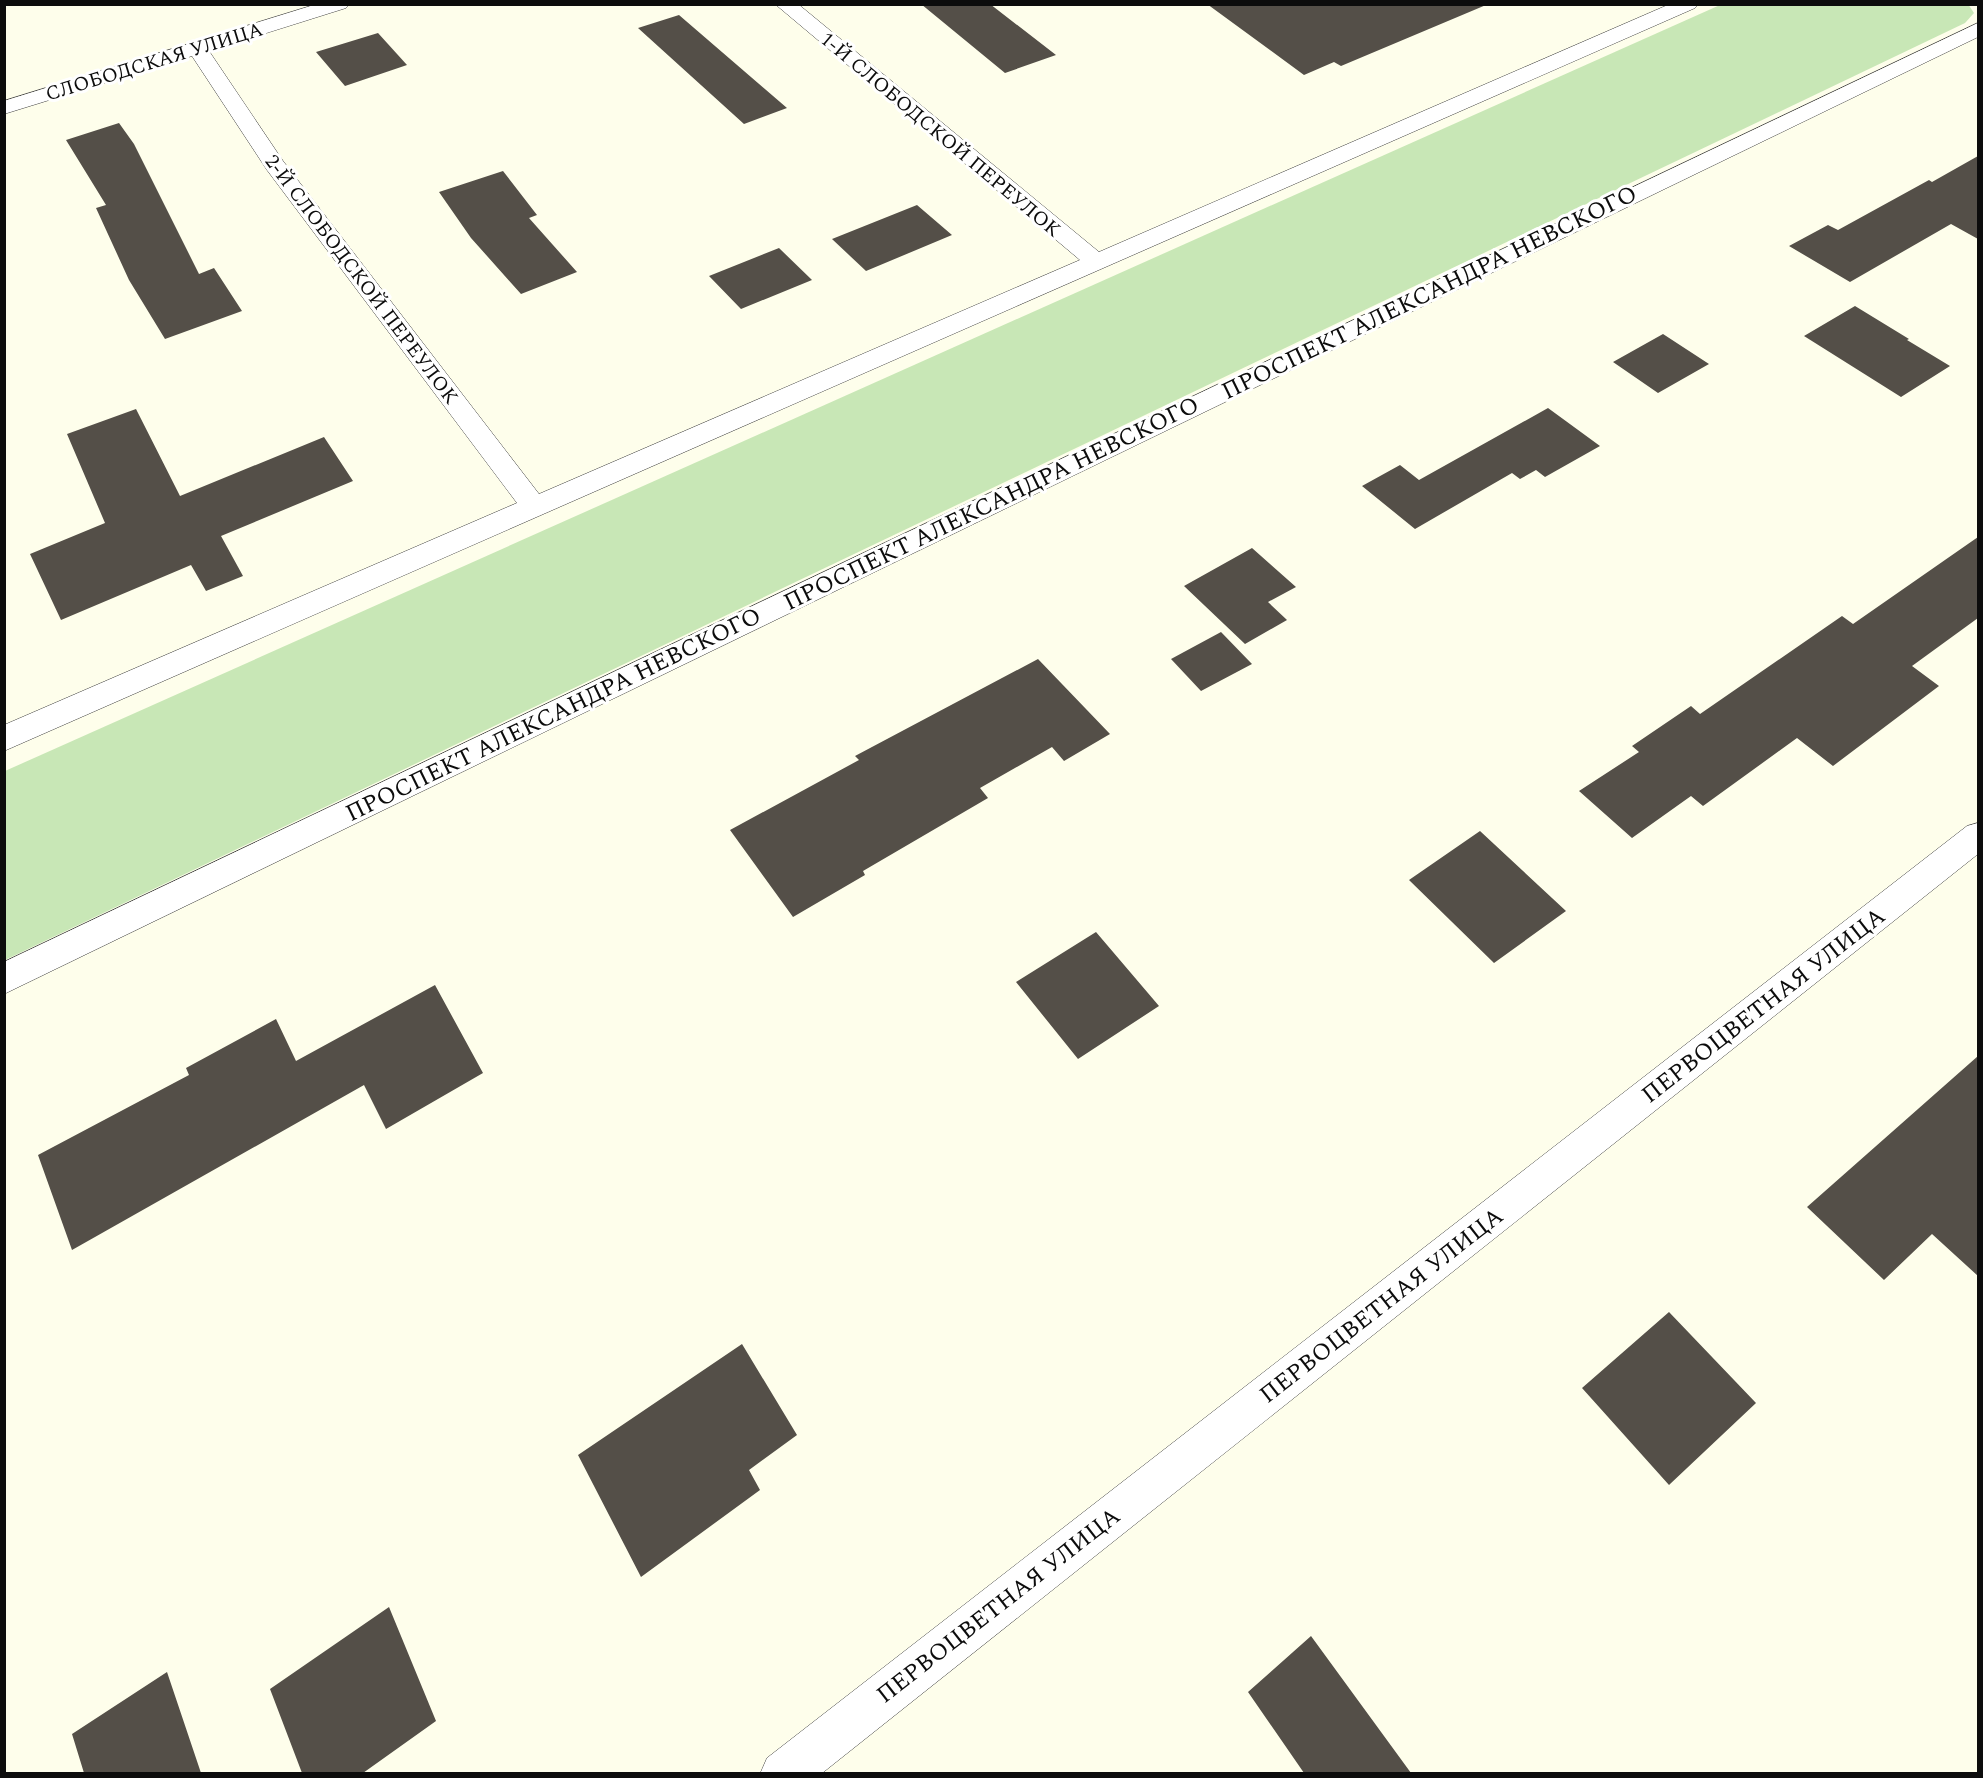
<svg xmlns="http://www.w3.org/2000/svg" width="1983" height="1778" font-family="Spectral,serif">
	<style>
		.green { fill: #c8e7b6 }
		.building { fill: #544f48 }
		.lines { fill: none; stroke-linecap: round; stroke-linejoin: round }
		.minor-casing { stroke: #3f3f3f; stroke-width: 1 }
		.minor { fill: #fff; fill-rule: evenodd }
		.labels { text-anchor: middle; stroke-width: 6; stroke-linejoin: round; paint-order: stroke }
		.far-street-label { font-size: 20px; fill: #0c0c0c; stroke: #fff }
		.street-label { font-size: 24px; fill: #0c0c0c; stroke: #fff }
	</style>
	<rect width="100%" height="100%" fill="#fefeeb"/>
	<!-- green -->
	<path class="green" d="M1968 4 1974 13 1965 23 5 960V771L1720 5Z"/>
	<!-- building -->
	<path class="building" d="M921 4H990L1056 55 1005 73Z
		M1207 4H1486V5L1341 66 1334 62 1304 75Z
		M679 15 787 108 744 124 638 28Z
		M378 33 407 65 345 86 316 52Z
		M119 123 134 144 199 274 214 268 242 311 165 339 129 280 96 208 106 205 66 140Z
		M1978 156V239L1951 224 1850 282 1789 246 1828 225 1838 230 1929 180 1932 182Z
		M503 171 537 215 529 218 577 272 521 294 471 238 439 192Z
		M917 205 952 235 866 271 832 239Z
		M779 248 812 280 741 309 709 276Z
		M1855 306 1909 339 1907 340 1950 366 1901 397 1804 336Z
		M1663 334 1709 364 1658 393 1613 362Z
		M1548 408 1600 446 1545 477 1536 470 1520 479 1512 473 1415 529 1362 486 1400 465 1419 480Z
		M136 409 180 496 324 437 353 481 221 536 243 576 206 591 191 565 61 620 30 554 105 523 67 434Z
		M1978 537V618L1912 666 1939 686 1833 766 1797 738 1703 806 1691 796 1632 838 1579 791 1639 752 1632 746 1691 706 1700 714 1842 616 1853 624Z
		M1252 548 1296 587 1268 602 1287 620 1245 644 1184 586Z
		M1221 632 1252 664 1201 691 1171 659Z
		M1038 659 1110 734 1064 761 1052 747 980 788 988 798 863 871 865 875 793 917 730 830 859 760 855 756Z
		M1480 831 1566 911 1494 963 1409 880Z
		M1096 932 1159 1006 1078 1059 1016 982Z
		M435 985 483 1073 386 1129 364 1085 72 1250 38 1155 189 1075 186 1068 276 1019 296 1061Z
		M1978 1056V1276L1932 1234 1884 1280 1807 1207Z
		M1669 1312 1756 1403 1669 1485 1582 1388Z
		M742 1344 797 1435 749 1470 760 1490 641 1577 578 1455Z
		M389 1607 436 1721 363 1773H302L270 1689Z
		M1311 1636 1411 1773H1304L1248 1692Z
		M167 1672 201 1773H84L72 1734Z"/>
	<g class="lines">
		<!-- minor casing -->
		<g class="minor-casing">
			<path id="minor" d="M317 4H349L346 8 209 51 283 161 539 494 1080 260 775 4H798L1099 252 1670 4H1698L1695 8 4 751V725L517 503 267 170 192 56 4 114V101Z
				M1978 23V37L4 994V962Z
				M1978 823V854L821 1774H760L767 1758 1967 826Z"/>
		</g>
		<!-- minor -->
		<use href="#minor" class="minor"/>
	</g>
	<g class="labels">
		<!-- far-street labels -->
		<g class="far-street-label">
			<text transform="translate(154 61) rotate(-17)" y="7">СЛОБОДСКАЯ УЛИЦА</text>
			<text transform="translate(941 134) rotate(40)" y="7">1-Й СЛОБОДСКОЙ ПЕРЕУЛОК</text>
			<text transform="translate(362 279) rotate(53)" y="7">2-Й СЛОБОДСКОЙ ПЕРЕУЛОК</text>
		</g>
		<!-- street labels -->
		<g class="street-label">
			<text transform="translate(1429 292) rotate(-26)" y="8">ПРОСПЕКТ АЛЕКСАНДРА НЕВСКОГО</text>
			<text transform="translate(991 503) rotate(-26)" y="8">ПРОСПЕКТ АЛЕКСАНДРА НЕВСКОГО</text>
			<text transform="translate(553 714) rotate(-26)" y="8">ПРОСПЕКТ АЛЕКСАНДРА НЕВСКОГО</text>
			<text transform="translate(1763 1005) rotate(-38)" y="8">ПЕРВОЦВЕТНАЯ УЛИЦА</text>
			<text transform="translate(1381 1305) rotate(-38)" y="8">ПЕРВОЦВЕТНАЯ УЛИЦА</text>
			<text transform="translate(998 1605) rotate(-38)" y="8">ПЕРВОЦВЕТНАЯ УЛИЦА</text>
		</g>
	</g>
	<!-- border -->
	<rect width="1983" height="1778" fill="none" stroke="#0c0c0c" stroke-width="12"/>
</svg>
